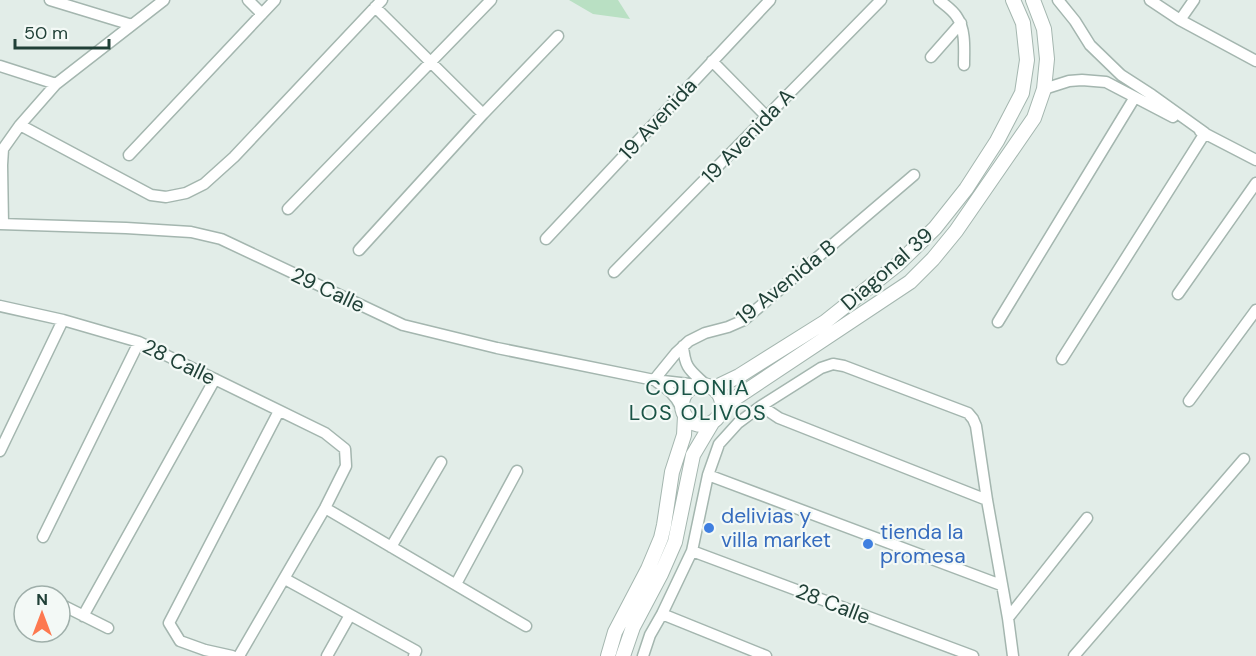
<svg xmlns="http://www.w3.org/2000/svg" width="1256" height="656" font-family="'DM Sans',sans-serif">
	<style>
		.green { fill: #b9e0c3 }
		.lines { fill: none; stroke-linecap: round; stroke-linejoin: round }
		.minor-casing { stroke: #a4b6af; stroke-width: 13 }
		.tertiary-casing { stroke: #a4b6af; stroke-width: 16 }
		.minor { stroke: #fff; stroke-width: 10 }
		.tertiary { stroke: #fff; stroke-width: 14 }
		.shop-dot { fill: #3f7fe0; stroke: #f3f9f6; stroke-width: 2 }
		.labels { text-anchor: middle; stroke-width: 4.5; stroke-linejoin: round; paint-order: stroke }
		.street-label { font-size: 21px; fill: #204037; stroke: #f3f9f6 }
		.shop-label { font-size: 21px; fill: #366cbe; stroke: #f3f9f6; text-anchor: start }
		.neighbourhood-label { font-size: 22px; letter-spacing: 1.5px; fill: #1a5446; stroke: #f3f9f6 }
	</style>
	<rect width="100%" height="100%" fill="#e2ede8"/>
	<!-- green -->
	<path class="green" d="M569 0H618L630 19 593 14Z"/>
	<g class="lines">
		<!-- minor casing -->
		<g class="minor-casing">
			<path id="minor" d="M50 0 132 25
				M248 0 262 14
				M939 0C945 5 953 10 957 17 966 30 964 50 964 65
				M1058 0 1075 21 1090 45 1121 75 1152 95 1205 133 1062 359
				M1150 0 1180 20 1256 61
				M375 7 483 114
				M1180 20 1194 0
				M931 57 961 23
				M712 61 767 117
				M0 66 56 84
				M1044 89 1069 81 1082 80 1106 82 1173 117
				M20 125 151 195 166 197 186 193 204 184 234 157 382 0
				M1200 131 1256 160
				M129 155 275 0
				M288 209 491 0
				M0 224 126 228 191 232 221 239 403 325 497 348 654 380 698 385
				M3 224 2 165 3 149 20 125 56 84 164 0
				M546 239 770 0
				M359 250 483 114 558 36
				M614 272 881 0
				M1178 294 1256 183
				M0 306 63 320 139 342 325 433 345 449 346 466 325 508 239 656
				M998 322 1135 97
				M683 346C685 369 690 370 706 385
				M654 380 676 353 689 341 705 333 728 327 744 320 914 175
				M657 382C668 388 676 396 681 407
				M1189 401 1256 310
				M761 406 779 418 987 500
				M0 451 63 320
				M708 475 1001 585
				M325 508 526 626
				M43 537 139 342
				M391 547 441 462
				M692 551 973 656
				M285 579 416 651 414 656
				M456 584 517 471
				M60 604 108 628
				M662 614 766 656
				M83 616 215 379
				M1008 618 1087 518
				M232 656 205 650 180 641 169 623 279 411
				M327 656 350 615
				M643 656 650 635 662 614 692 551 708 475 719 444 738 423 761 406 821 368 833 364 844 366 968 413 973 419 976 426 987 500 1008 618 1013 656
				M1074 656 1244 459"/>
		</g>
		<!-- tertiary casing -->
		<g class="tertiary-casing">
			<path id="tertiary" d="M682 405a20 20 0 1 1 40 0a20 20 0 1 1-40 0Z
				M714 388 739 376 825 322 898 264 935 228 966 189 997 141 1022 93 1027 60 1023 23 1013 0
				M722 407 910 282 933 259 956 231 1034 118 1044 89 1047 59 1044 29 1033 0
				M608 656 615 632 648 569 661 538 664 525 672 472 684 435 685 416
				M623 656 633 627 661 574 675 542 693 455 712 423"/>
		</g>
		<!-- minor -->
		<use href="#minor" class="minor"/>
		<!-- tertiary -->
		<use href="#tertiary" class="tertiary"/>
	</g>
	<!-- markers -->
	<g class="shop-dot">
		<circle cx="709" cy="528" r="6"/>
		<circle cx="868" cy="544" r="6"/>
	</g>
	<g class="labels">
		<!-- street labels -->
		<g class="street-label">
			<text transform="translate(658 119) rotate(-47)" y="7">19 Avenida</text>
			<text transform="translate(748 136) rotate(-46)" y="7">19 Avenida A</text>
			<text transform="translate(887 269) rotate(-41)" y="7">Diagonal 39</text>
			<text transform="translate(786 282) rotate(-39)" y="7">19 Avenida B</text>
			<text transform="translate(328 290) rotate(25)" y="7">29 Calle</text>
			<text transform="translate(179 362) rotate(26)" y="7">28 Calle</text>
			<text transform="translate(833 604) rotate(21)" y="7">28 Calle</text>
		</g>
		<!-- shop labels -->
		<g class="shop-label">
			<text x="721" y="523">delivias y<tspan x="721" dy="24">villa market</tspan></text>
			<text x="880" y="539">tienda la<tspan x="880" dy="24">promesa</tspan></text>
		</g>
		<!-- neighbourhood labels -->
		<g class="neighbourhood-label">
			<text x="698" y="395">COLONIA<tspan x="698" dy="25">LOS OLIVOS</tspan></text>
		</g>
	</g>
	<!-- north arrow -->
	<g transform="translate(42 614)"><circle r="28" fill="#f3f9f6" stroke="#9fafaa" stroke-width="1.5"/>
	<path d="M0-4.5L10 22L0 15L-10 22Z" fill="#fd7950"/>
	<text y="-9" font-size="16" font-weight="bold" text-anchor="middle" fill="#204037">N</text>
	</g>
	<!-- scale -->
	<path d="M15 39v9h94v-9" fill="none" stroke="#204037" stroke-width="3"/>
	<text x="24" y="39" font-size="18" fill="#204037" stroke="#f3f9f6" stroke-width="4.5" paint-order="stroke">50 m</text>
</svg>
